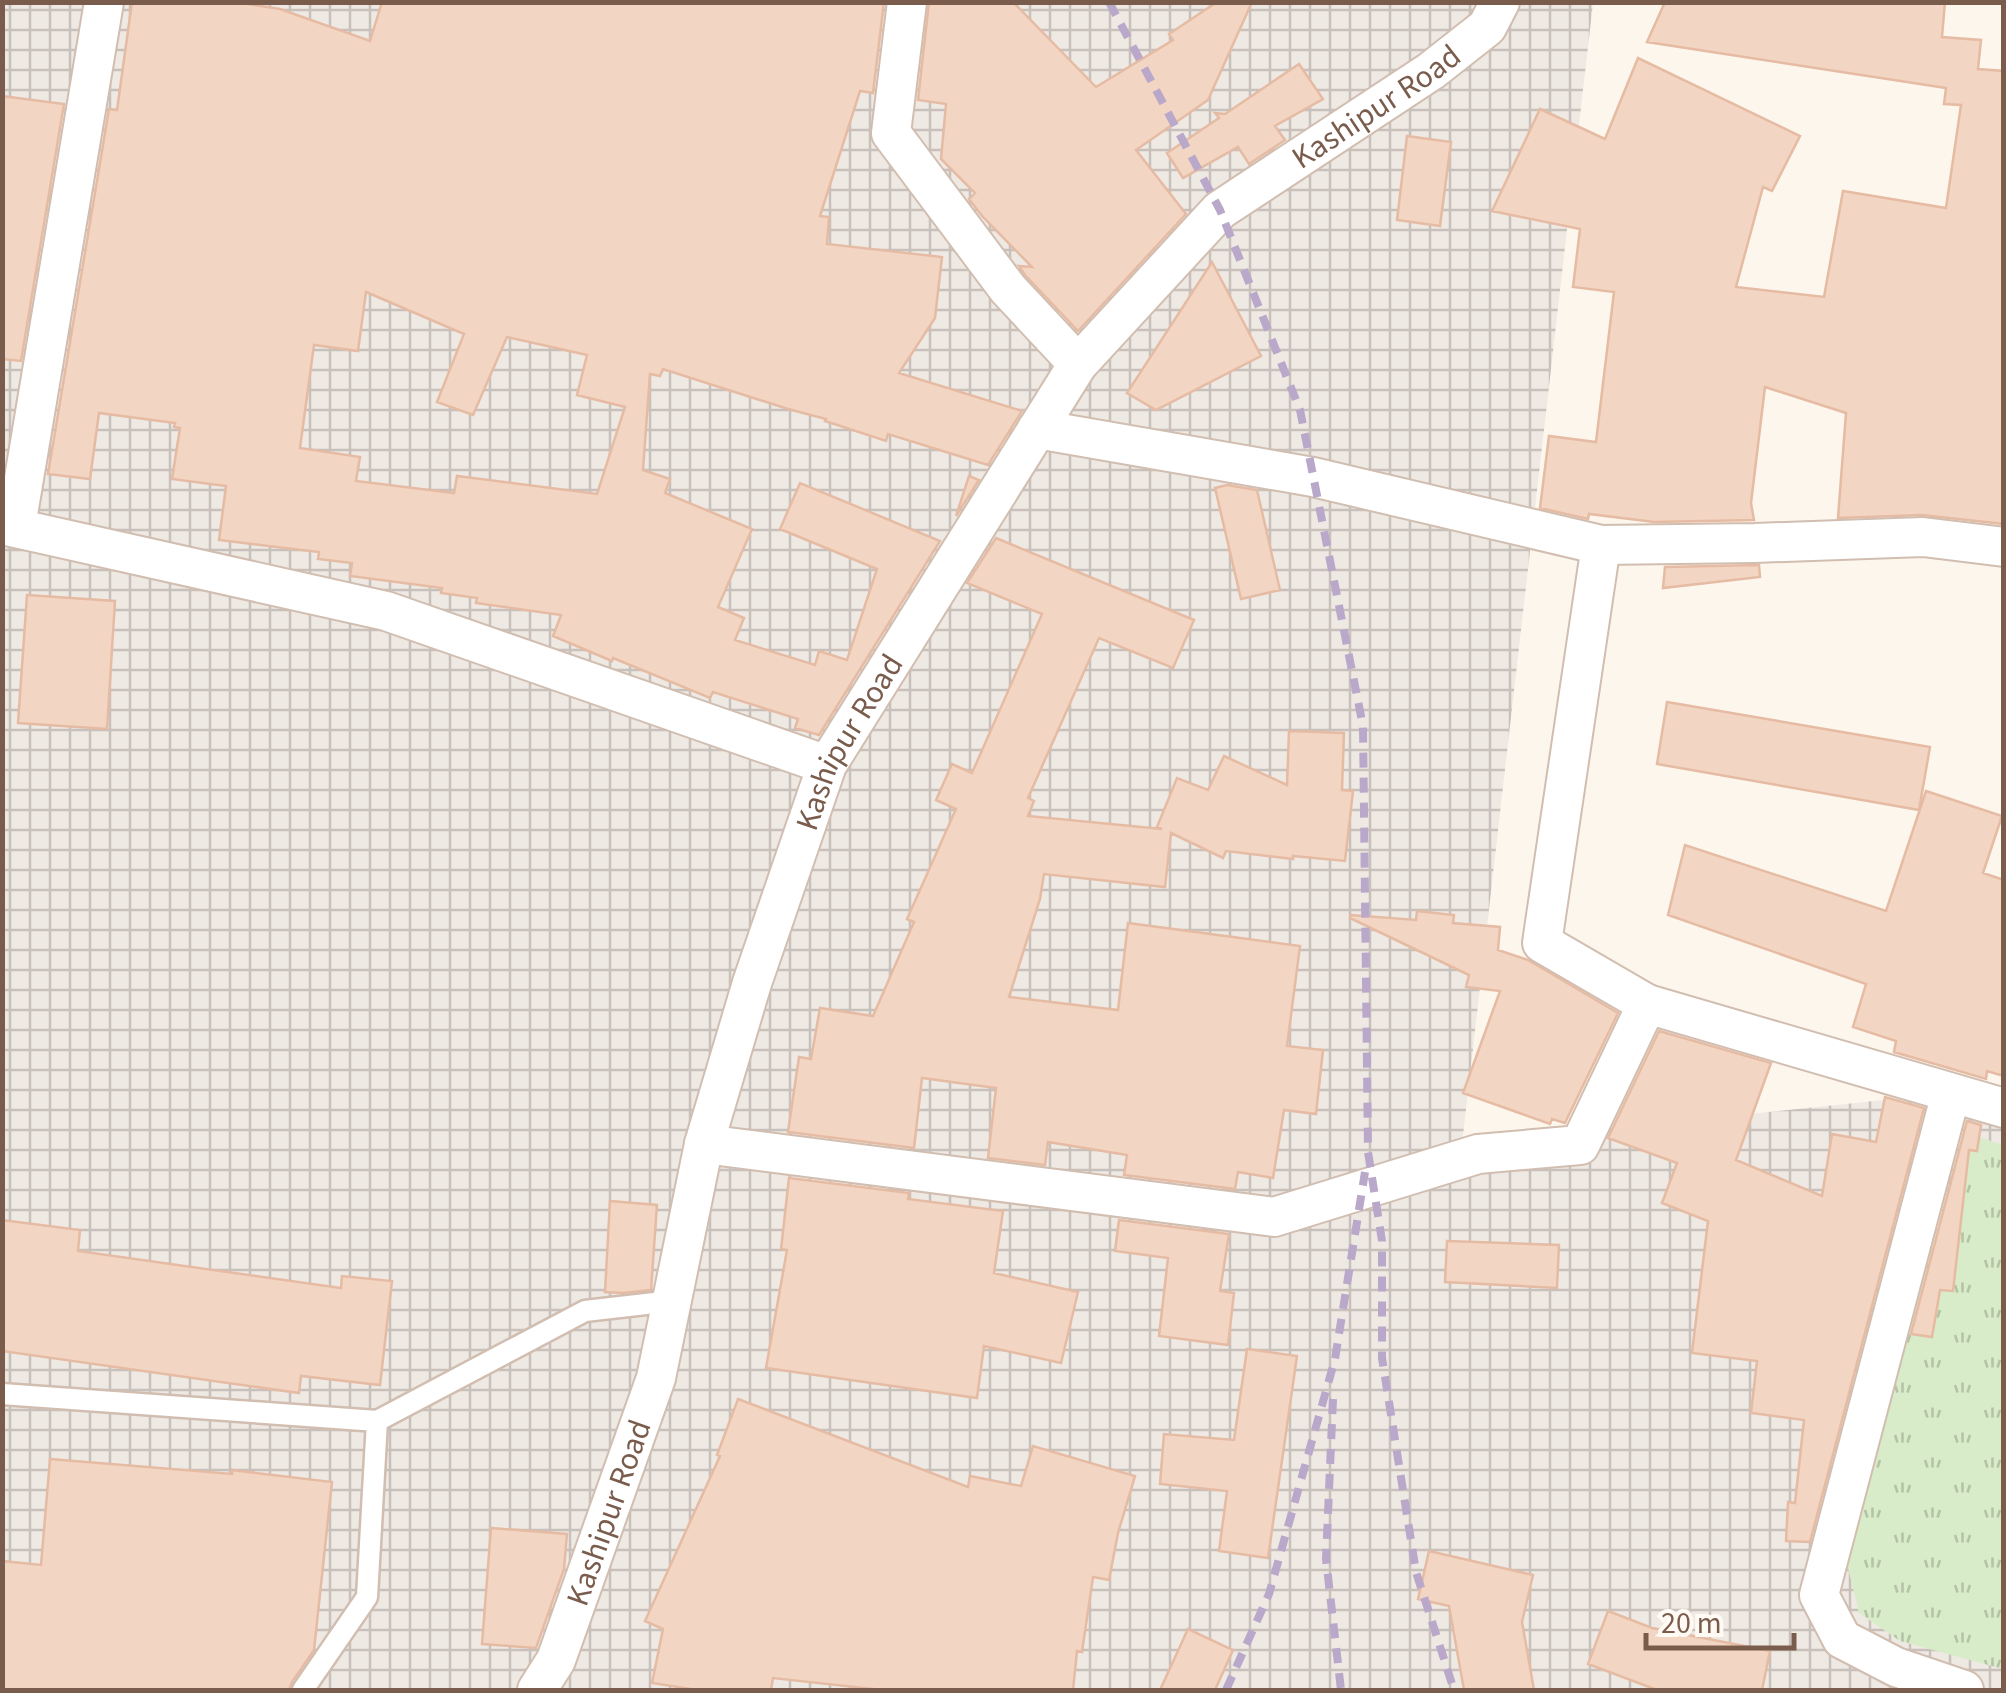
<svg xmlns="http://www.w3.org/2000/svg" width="2006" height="1693" font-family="'Source Sans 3',sans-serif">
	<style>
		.industrial { fill: url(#industrial-grid) }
		.park { fill: url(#park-tufts) }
		.building { fill: #f3d5c3; stroke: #e6bba3; stroke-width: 2.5; fill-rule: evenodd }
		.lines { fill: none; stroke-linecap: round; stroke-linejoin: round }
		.service-casing { stroke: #d1beb0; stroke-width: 25 }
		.minor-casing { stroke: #d1beb0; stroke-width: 42 }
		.service { stroke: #fff; stroke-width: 20 }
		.minor { stroke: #fff; stroke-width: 38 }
		.rail { stroke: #b9a8c9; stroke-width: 8; stroke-dasharray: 15 10; stroke-linecap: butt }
		.labels { text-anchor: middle; stroke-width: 10; stroke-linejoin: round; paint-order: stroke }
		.street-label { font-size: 32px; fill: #7a5c4d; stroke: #fffaf3 }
	</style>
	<defs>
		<pattern id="industrial-grid" width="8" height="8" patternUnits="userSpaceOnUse" patternTransform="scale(2.5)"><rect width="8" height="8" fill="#efe9e4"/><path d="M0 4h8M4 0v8" fill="none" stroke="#c7c0bb"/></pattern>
		<pattern id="park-tufts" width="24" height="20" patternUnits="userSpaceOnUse" patternTransform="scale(2.5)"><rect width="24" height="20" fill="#d8ecc9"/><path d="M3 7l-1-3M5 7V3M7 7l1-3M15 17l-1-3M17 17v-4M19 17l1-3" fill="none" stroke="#b4c2a5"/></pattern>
	</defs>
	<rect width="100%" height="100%" fill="#fdf6ec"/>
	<!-- industrial -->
	<path class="industrial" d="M3 3H1593L1462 1144 1951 1093 2003 1114V1690H3Z"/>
	<!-- park -->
	<path class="park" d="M1964 1132 2003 1145V1669L1900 1641 1859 1613 1846 1560Z"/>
	<!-- building -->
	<path class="building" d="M132 2H234L280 9 370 41 382 2H884L873 93 860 91 820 216 829 217 827 244 942 257 935 318 899 373 1022 411 988 465 888 434 886 441 825 421 826 419 788 409 663 369 660 376 650 374 643 470 670 479 665 493 752 529 718 607 744 618 735 640 815 665 819 651 847 660 877 569 780 529 800 483 940 541 819 735 795 728 798 719 713 692 710 698 613 658 612 661 553 636 561 615 476 603 477 598 441 593 442 588 350 576 352 563 318 559 319 552 219 540 226 486 172 479 180 428 174 427 175 423 99 413 90 479 48 474 109 109 117 110ZM366 292 464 334 437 402 473 415 507 337 587 355 577 395 625 407 597 494 457 476 454 493 356 481 360 457 300 448 314 345 358 351Z
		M929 2H1013L1096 87 1173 40 1169 34 1217 2H1252L1208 100 1136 150 1186 214 1078 331 1025 275 1019 266 1032 267 982 216 969 199 975 193 941 159 946 104 918 100Z
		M1665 2H1945L1942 37 1981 40 1978 69 2004 71V524L1922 515 1838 518 1846 413 1765 387 1751 503 1754 520 1654 522 1589 514 1588 519 1540 508 1549 436 1596 442 1614 292 1573 287 1580 229 1492 211 1540 109 1605 139 1638 58 1800 136 1772 191 1763 187 1736 287 1824 297 1843 191 1946 208 1961 105 1944 104 1946 88 1647 42Z
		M1299 64 1323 99 1275 126 1285 140 1249 164 1238 147 1183 178 1167 153 1219 118 1215 113 1225 114Z
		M2 96 64 104 21 361 2 359Z
		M1407 136 1451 142 1440 226 1397 220Z
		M1212 262 1261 356 1156 410 1127 393Z
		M969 476 979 480 956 516Z
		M1227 485 1257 490 1280 590 1241 599 1215 488Z
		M996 538 1194 620 1173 668 1099 638 1028 798 1034 801 1028 816 1162 829 1157 827 1177 778 1208 790 1224 756 1287 785 1289 731 1344 733 1342 790 1353 791 1345 861 1293 856V859L1226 851 1223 858 1171 833 1165 887 1044 874 1040 899 1009 997 1118 1010 1128 923 1300 946 1287 1046 1323 1050 1316 1114 1284 1110 1273 1178 1238 1172 1235 1189 1124 1175 1127 1155 1048 1142 1045 1165 988 1158 996 1088 922 1078 914 1148 788 1132 799 1057 811 1059 820 1008 873 1016 914 922 907 919 956 809 936 800 952 764 972 773 1042 614 967 583Z
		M1759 565 1760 577 1663 588 1665 567Z
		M27 595 115 601 107 729 18 723Z
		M1667 702 1930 747 1919 810 1657 764Z
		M1926 791 2002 816 1983 873 2004 880V1076L1987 1071 1986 1079 1894 1052 1896 1041 1853 1027 1866 984 1668 915 1685 845 1886 911Z
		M1417 911 1454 915 1453 923 1500 927 1498 950 1528 960 1618 1013 1565 1123 1552 1119 1550 1124 1463 1093 1500 991 1466 987 1469 975 1350 918 1351 915 1416 920Z
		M1659 1031 1771 1063 1736 1160 1822 1196 1832 1134 1876 1142 1885 1097 1924 1108 1810 1542 1786 1541 1788 1502 1795 1503 1804 1420 1751 1413 1757 1361 1692 1353 1708 1221 1662 1203 1677 1163 1608 1138Z
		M1967 1121 1981 1125 1977 1151 1969 1150 1953 1291 1940 1290 1932 1337 1911 1334Z
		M789 1178 909 1193 908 1199 1003 1211 994 1273 1078 1292 1061 1363 984 1346 977 1398 766 1368 787 1250 781 1249Z
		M610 1201 657 1205 651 1290 622 1293 605 1292Z
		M2 1220 80 1230 78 1251 341 1288 342 1276 392 1281 380 1385 301 1376 299 1393 2 1351Z
		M1119 1220 1229 1234 1220 1291 1234 1293 1228 1345 1159 1336 1168 1258 1115 1251Z
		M1447 1241 1559 1245 1557 1288 1445 1282Z
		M1247 1349 1297 1356 1268 1558 1219 1551 1227 1491 1160 1484 1164 1434 1234 1440Z
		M738 1399 968 1487 970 1476 1021 1486 1033 1446 1135 1476 1118 1533 1109 1580 1093 1577 1082 1652 1077 1651 1073 1690H882L773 1678 771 1690H697L652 1683 663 1629 645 1621 720 1456 717 1455Z
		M50 1459 232 1474V1470L332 1482 314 1650 292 1682 289 1690H2V1561L41 1565Z
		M491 1528 567 1534 564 1569 536 1648 482 1644Z
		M1429 1551 1533 1575 1522 1622 1534 1690H1464L1449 1606 1418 1599Z
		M1608 1611 1652 1628 1770 1651 1762 1690H1657L1588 1664Z
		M1188 1629 1233 1650 1215 1690H1160Z"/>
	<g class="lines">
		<!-- service casing -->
		<g class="service-casing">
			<path id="service" d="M2 1394 377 1421
				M303 1690 367 1597 377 1421 585 1311 672 1301"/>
		</g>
		<!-- minor casing -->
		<g class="minor-casing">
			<g id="minor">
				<path d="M907 2 891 133 1008 289 1078 364"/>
				<path d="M1037 429 1313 477 1601 545 1755 543 1923 537 2004 547"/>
				<path d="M2 525 386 611 827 765"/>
				<path d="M16 526 104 2"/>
				<path d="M1601 545 1542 943 1647 1004"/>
				<path d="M1951 1093 1819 1595 1842 1639 1896 1667 1964 1690"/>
				<path d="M704 1144 1274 1217 1478 1154 1580 1145 1647 1004 2004 1108"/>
				<path id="s1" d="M537 1690 556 1660 656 1378 704 1144 752 983 827 765 1078 364 1220 210 1431 71 1487 27 1500 2"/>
			</g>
		</g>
		<!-- service -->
		<use href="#service" class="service"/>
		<!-- minor -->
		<use href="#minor" class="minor"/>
		<!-- rail -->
		<path class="rail" d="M1109 2 1220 210 1300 410 1363 726 1368 1152 1382 1241V1358L1416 1572 1454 1690
			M1333 1399 1326 1559 1341 1690
			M1226 1690 1269 1594 1335 1359 1365 1172"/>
	</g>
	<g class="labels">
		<!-- street labels -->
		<g class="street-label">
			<text dy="11" stroke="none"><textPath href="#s1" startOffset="1842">Kashipur Road</textPath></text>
			<text dy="11" stroke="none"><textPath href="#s1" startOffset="1002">Kashipur Road</textPath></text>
			<text dy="11" stroke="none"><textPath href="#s1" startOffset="192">Kashipur Road</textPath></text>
		</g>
	</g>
	<!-- border -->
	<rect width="2006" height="1693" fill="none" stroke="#7a5c4d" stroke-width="10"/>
	<!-- scale -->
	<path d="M1646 1633v15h148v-15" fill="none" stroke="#7a5c4d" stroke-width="5"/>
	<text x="1661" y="1633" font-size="30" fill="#7a5c4d" stroke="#fffaf3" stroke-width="8" paint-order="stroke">20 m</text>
</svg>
